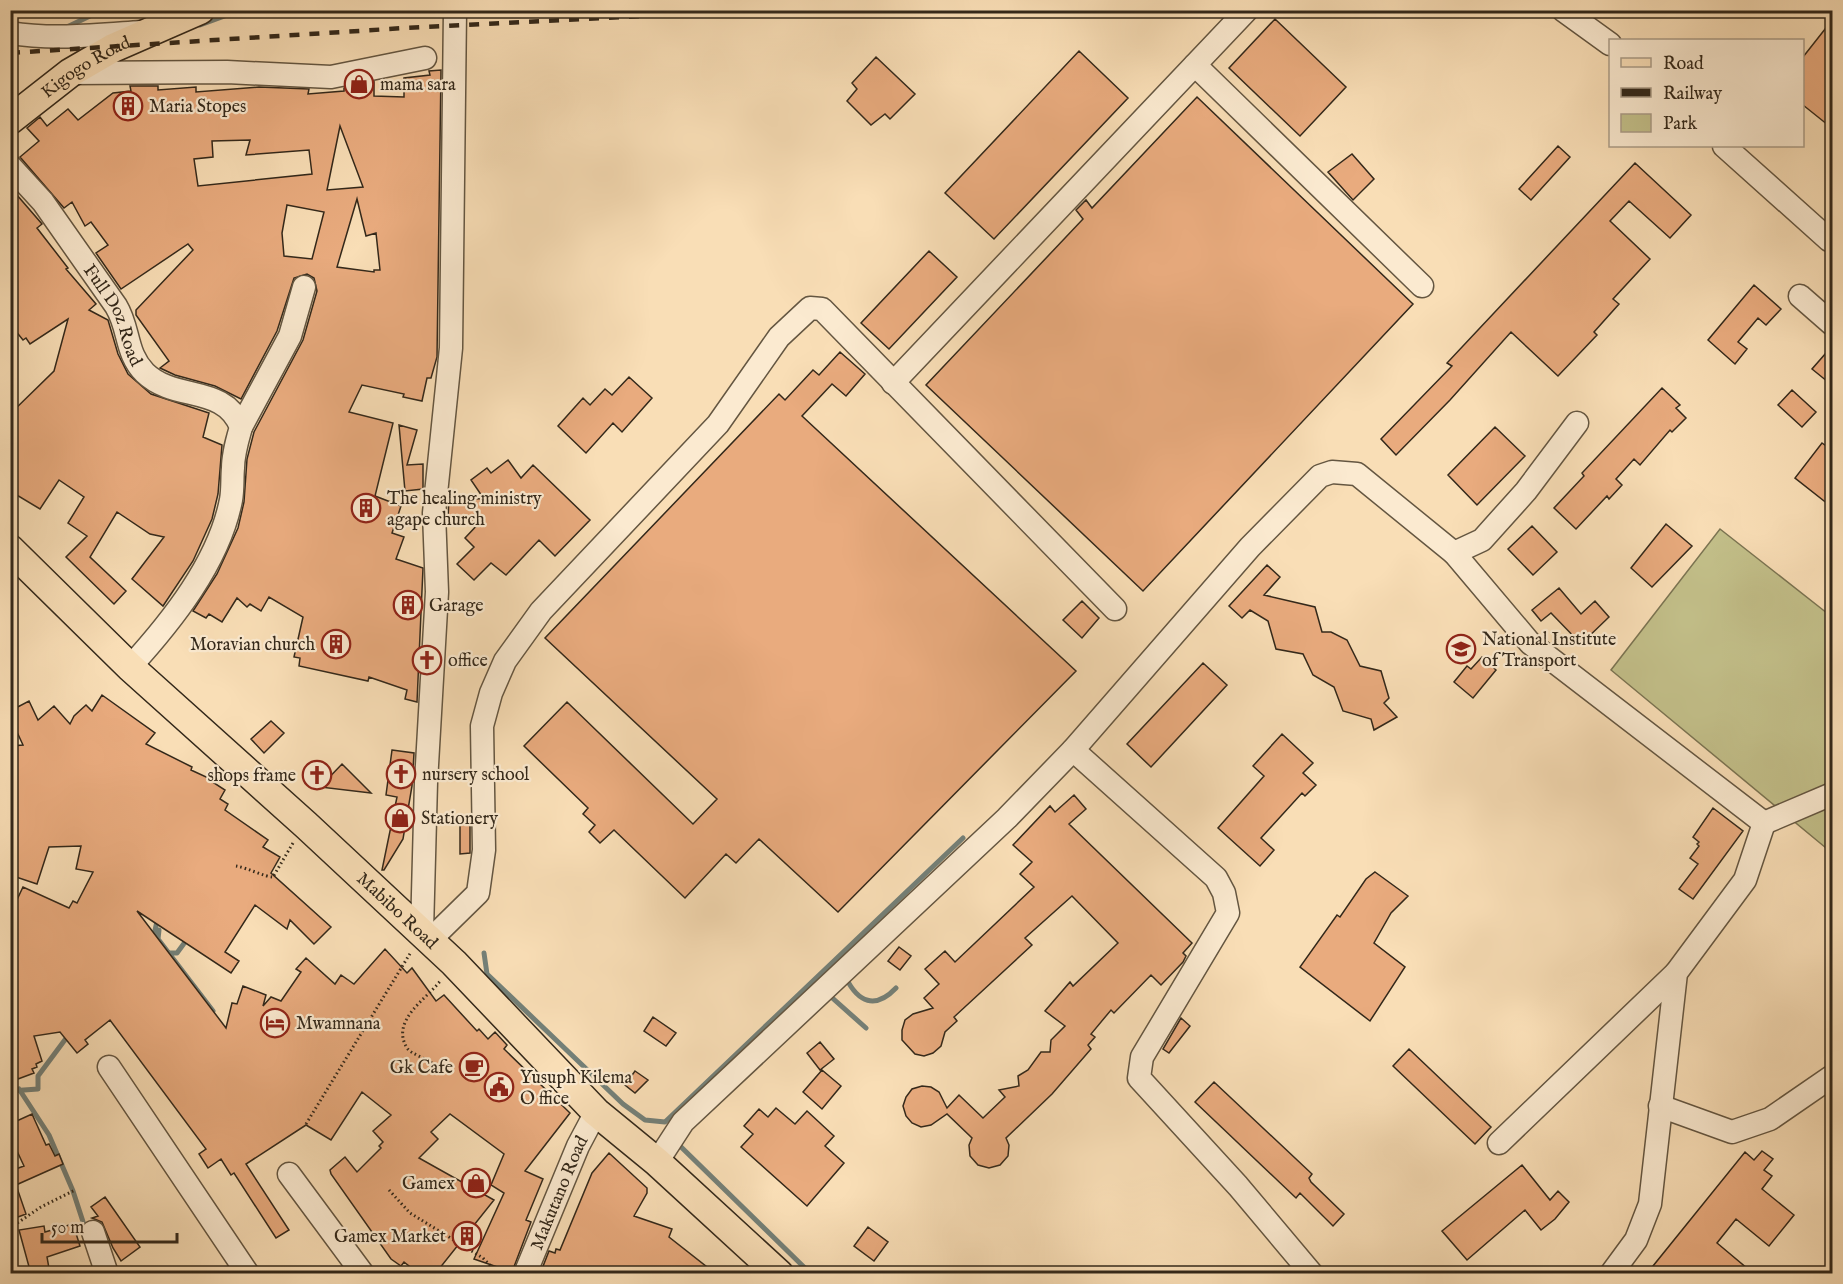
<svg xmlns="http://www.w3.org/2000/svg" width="1843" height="1284" font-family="'IM FELL English',serif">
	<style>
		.green { fill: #c3c08a; stroke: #7b7452; stroke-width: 1.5 }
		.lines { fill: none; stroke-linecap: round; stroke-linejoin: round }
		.stream { stroke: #748078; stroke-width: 5 }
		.building { fill: #e9ab7e; stroke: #33281a; stroke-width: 1.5; fill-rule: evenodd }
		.minor-casing { stroke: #645641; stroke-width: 25 }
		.major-casing { stroke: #33281a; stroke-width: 31 }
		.path { stroke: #33281a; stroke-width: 3; stroke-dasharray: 1.5 3; stroke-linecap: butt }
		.minor { stroke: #fbead0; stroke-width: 22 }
		.major { stroke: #f9deb6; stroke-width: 28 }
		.rail { stroke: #33281a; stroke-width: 4.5; stroke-dasharray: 10 10; stroke-linecap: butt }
		.labels { text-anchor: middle; stroke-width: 4.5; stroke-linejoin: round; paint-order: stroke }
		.street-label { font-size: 18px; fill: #33281a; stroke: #fbead0 }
		.poi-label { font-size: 18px; fill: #33281a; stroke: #fbead0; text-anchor: start }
	</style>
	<rect width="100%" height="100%" fill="#f9deb6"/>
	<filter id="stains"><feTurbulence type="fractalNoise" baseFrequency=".00333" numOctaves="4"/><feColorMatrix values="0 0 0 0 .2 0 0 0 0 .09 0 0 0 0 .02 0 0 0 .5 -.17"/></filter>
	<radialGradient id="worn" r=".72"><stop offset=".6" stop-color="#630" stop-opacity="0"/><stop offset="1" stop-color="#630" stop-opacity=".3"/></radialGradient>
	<!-- green -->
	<path class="green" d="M1720 529 1832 617V839L1826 848 1611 670Z"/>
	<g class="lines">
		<!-- stream -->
		<path class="stream" d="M200 25 241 10
			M67 27 92 15 113 10
			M159 930 158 939 213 1011
			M153 940 157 921
			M170 953H177L188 938
			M484 953 487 974 623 1104 645 1120 665 1122 963 838
			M846 978C858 1002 875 1010 896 988
			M827 997 829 995 866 1028
			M19 1089 49 1135 73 1191 86 1231
			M10 1091 38 1089V1076L70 1033
			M677 1143 811 1274"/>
	</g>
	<!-- building -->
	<path class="building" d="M1275 19 1346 87 1300 136 1229 68Z
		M1833 19V129L1803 105V57Z
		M1079 51 1128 98 994 239 945 193Z
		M876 57 915 94 890 119 885 114 871 125 847 101 857 89 852 83Z
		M441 70 437 357 431 378H427L422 401 403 397 404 394 362 385 349 412 393 423 375 496 401 506 392 533 404 537 396 559 423 568 417 702 405 699 407 690 369 677 368 681 299 666 300 658 294 657 303 617 269 597 261 611 250 604 247 607 237 598 222 622 209 614 206 618 193 611 217 574 238 528 244 502 247 459 254 432 303 340 317 291 314 278 307 274 294 278 277 331 241 399 215 386 175 375 160 368 169 361 136 315V310L193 250 188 244 121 289 96 253 108 245 91 222 85 226 72 202 64 208 20 157 39 141 27 128 40 117 47 126 68 109 78 120 113 93 131 91 130 86H158V90L196 87V92L259 87 309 89 308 94 344 91V88L374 82V96L404 97V78L430 75 429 71ZM340 126 363 187 327 190ZM250 140 246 155 309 150 312 174 198 186 194 159 213 157 212 141ZM357 199 366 236 376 233 380 270H374V272L337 267ZM287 205 324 212 312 259 284 256 282 233Z
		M1197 97 1413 304 1143 591 926 385 1083 219 1076 210 1086 200 1092 208Z
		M1558 146 1570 157 1531 200 1519 189Z
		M1352 154 1374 179 1353 200 1328 172Z
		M1635 163 1691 215 1670 238 1629 201 1610 221 1650 259 1613 299 1619 304 1594 332 1597 335 1558 376 1511 332 1450 400 1396 455 1381 439 1452 366 1447 363Z
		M10 187 42 224 37 228 68 268 66 269 96 304 89 310 108 320 118 354 128 374 151 394 209 413 203 437 222 445 218 494 212 519 193 561 163 606 132 579 164 537 150 534 117 512 90 557 126 591 114 604 66 557 87 536 68 523 84 497 59 480 40 509 15 494 17 491 10 484V414L54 371 68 319 30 344 26 338 23 340 10 324Z
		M929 251 957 277 889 349 861 323Z
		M1754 285 1781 309 1766 325 1758 318 1738 342 1747 349 1735 364 1708 340Z
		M1833 345V386L1812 369Z
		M840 352 865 374 846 396 832 384 802 416 1076 671 838 912 759 839 736 863 726 854 685 898 614 830 600 843 589 832 595 825 583 814 588 808 524 746 567 702 693 824 717 799 545 638 779 394 785 400 813 370 819 375Z
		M629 377 652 398 622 432 613 423 586 453 558 426 583 398 590 405 605 389 612 395Z
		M1662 388 1680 405 1676 408 1686 418 1672 432 1670 430 1640 465 1634 459 1616 479 1622 485 1609 499 1607 496 1576 529 1554 508 1584 476 1582 473Z
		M1792 390 1816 412 1802 427 1778 405Z
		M399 425 417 430 407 465 423 464V489L405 491Z
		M1495 427 1525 456 1477 505 1448 475Z
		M1822 443 1833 451V508L1795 478Z
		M508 460 521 478 533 465 590 520 555 556 539 540 506 575 491 563 474 580 457 564 474 547 465 538 480 522 448 519 449 498 484 499 471 480 487 468 491 473Z
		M1666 524 1692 546 1652 587 1631 568Z
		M1532 526 1557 552 1533 575 1508 549Z
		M1267 565 1280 577 1264 595 1315 607 1322 632H1331L1347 640 1360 666 1381 671 1389 698 1384 703 1397 717 1374 730 1371 719 1343 711 1334 687 1313 675 1303 654 1276 649 1268 621 1250 610 1242 618 1229 606Z
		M1559 588 1581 614 1595 601 1609 617 1581 644 1551 613 1541 621 1532 610Z
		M1082 601 1099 618 1082 638 1063 620Z
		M1482 657 1496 670 1473 698 1454 682 1467 666 1471 669Z
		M1203 663 1227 685 1151 767 1127 744Z
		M102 695 155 733 146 744 192 767 191 770 215 781 214 783 225 790 220 799 228 804 225 810 268 840 263 847 280 857 271 873 331 927 314 944 290 920 287 929 255 905 225 952 239 961 231 973 137 911 226 1028 232 1003 237 1004 243 986 266 995 263 1006 271 997 281 1001 301 972 296 969 306 958 335 984 341 975 354 984 385 949 407 973 412 968 436 1001 444 995 477 1031 479 1029 488 1039 495 1032 507 1045 504 1049 570 1113 525 1171 543 1179 526 1220 531 1222 512 1272 474 1259 504 1193 491 1185 504 1154 450 1114 431 1132 438 1139 419 1158 494 1200 435 1274 418 1273 404 1262 401 1266 391 1259 331 1174 330 1170 345 1157 357 1172 381 1148 379 1146 383 1142 373 1131 391 1115 362 1092 331 1140 306 1125 246 1164 289 1230 276 1238 234 1173 231 1175 221 1159 208 1168 199 1154 206 1149 110 1020 85 1040 88 1044 77 1053 60 1032 34 1036 42 1061 36 1064 37 1067 32 1069 34 1073 18 1079 10 1057V904L14 906 23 887 69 908 73 901 77 903 93 872 76 869 81 846 49 847 37 884 10 875V857L17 838H13L10 746 23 745 10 717V711L29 701 38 720 54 706 70 724 74 716 86 705 92 711Z
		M271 721 284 733 264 753 251 739Z
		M1282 734 1313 763 1303 773 1316 785 1305 796 1302 793 1261 838 1274 850 1260 866 1218 828 1264 776 1253 766Z
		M392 750 414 753 412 786 403 839 384 870H382L397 797 386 795Z
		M342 764 371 793 320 787Z
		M1074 795 1086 809 1069 824 1192 943 1183 953 1186 956 1183 962 1161 985 1151 975 1114 1013 1111 1010 1091 1034 1095 1037 1088 1045 1091 1049 1052 1094 1006 1138 1009 1145 1008 1156 1000 1165 989 1168 978 1165 970 1156 969 1145 972 1138 947 1114 931 1125 921 1127 912 1123 906 1116 903 1106 906 1097 912 1089 922 1086 931 1087 939 1092 947 1108 959 1095 983 1118 1005 1097 999 1090 1019 1086 1018 1076 1028 1070 1041 1052H1050L1051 1040 1065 1026 1045 1011 1070 982 1073 986 1118 943 1072 896 1025 938 1032 945 954 1017 957 1021 945 1032 941 1046 933 1053 924 1056 915 1054 902 1040V1030L905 1020 913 1014 933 1008 924 998 939 984 925 969 945 951 955 962 1034 887 1020 874 1032 862 1013 845 1050 806 1055 812Z
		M1713 808 1743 831 1693 899 1679 889 1698 864 1690 858 1699 846 1697 844 1699 842 1693 837Z
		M470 823V853L460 854V824Z
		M1375 872 1408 896 1391 913 1374 943 1405 967 1370 1021 1300 967 1337 915 1340 917 1366 879Z
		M899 947 911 956 900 970 888 961Z
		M653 1017 676 1033 666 1046 644 1031Z
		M1181 1018 1190 1026 1169 1053 1163 1049Z
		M820 1042 834 1059 820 1070 807 1053Z
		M1409 1049 1491 1127 1475 1144 1393 1066Z
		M822 1070 841 1086 822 1109 803 1092Z
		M635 1071 648 1080 635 1093 625 1085Z
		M1214 1082 1312 1174 1309 1178 1311 1182 1344 1214 1333 1226 1300 1193 1296 1198 1195 1102Z
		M776 1108 795 1124 807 1111 834 1136 825 1146 844 1163 807 1206 741 1147 753 1134 744 1126 759 1109 768 1117Z
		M32 1114 46 1145 49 1144 55 1156 59 1154 63 1164 16 1185 26 1214 10 1220V1171L24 1166 10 1136V1124Z
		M1762 1151 1773 1159 1764 1170 1772 1176 1762 1189 1794 1215 1769 1246 1736 1219 1717 1243 1754 1274H1662L1653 1266 1745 1152 1754 1160Z
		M609 1153 647 1188V1193L634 1216 672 1229 669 1237 716 1274H540L549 1251 555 1253 556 1249 560 1250 592 1173Z
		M1522 1165 1550 1200 1558 1191 1569 1202 1555 1219 1541 1230 1525 1210 1467 1260 1442 1231Z
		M105 1197 140 1247 121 1261 113 1248 102 1222 92 1218 98 1216 91 1207Z
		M73 1224 80 1246 47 1257 50 1274H31L19 1230 44 1226 45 1232Z
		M868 1227 888 1242 874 1261 854 1246Z"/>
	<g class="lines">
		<!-- minor casing -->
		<g class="minor-casing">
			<g id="minor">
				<path d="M1563 10 1610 44"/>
				<path d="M10 33C53 40 98 35 141 32"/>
				<path d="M1195 65 1422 286"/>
				<path d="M70 73 227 72 331 77 425 58"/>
				<path d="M1724 146 1829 240"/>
				<path id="s1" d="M10 166 43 202 116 306C130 329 125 353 145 373 175 402 224 384 241 427 237 441 233 454 233 468 232 478 233 489 231 500 219 562 172 621 130 667"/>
				<path d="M1800 296 1832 324"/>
				<path d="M893 383 1247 10"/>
				<path d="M241 427 290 336 304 287"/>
				<path d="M1454 553 1530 643 1764 823 1745 880 1676 973 1650 1204 1636 1240 1611 1274"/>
				<path d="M1073 750 1216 878 1224 893 1228 913 1142 1057 1139 1078 1238 1186 1312 1274"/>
				<path d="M1764 823 1832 794"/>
				<path d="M422 931 426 782 437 592 434 513 451 348 455 10"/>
				<path d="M429 941 478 893 484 850 482 726 491 693 505 661 541 611 718 424 779 337 810 308 822 309 1115 609"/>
				<path d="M109 1067 248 1274"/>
				<path d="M1660 1106 1732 1132 1770 1119 1831 1077"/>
				<path d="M1499 1143 1676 973"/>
				<path d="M657 1162 683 1122 1007 818 1073 750 1250 547 1320 476 1332 472 1357 474 1454 553 1482 540 1526 491 1577 423"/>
				<path d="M289 1174 363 1274"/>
				<path d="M93 1232 107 1274"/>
				<path id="s2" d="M525 1274 578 1146 596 1112"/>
			</g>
		</g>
		<!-- major casing -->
		<g class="major-casing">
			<g id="major">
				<path id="s3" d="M10 120 70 73 113 48 200 10"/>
				<path id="s4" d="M10 549 130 667 306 825 454 963 596 1112 657 1162 779 1274"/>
			</g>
		</g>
		<!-- path -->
		<path class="path" d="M236 866C248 868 265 877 273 877L293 843
			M432 1063C425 1058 411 1054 407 1048 390 1020 427 999 441 980
			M306 1124 411 952
			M389 1190 410 1213 483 1258 498 1274
			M10 1228 41 1207 75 1190"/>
		<!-- minor -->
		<use href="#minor" class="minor"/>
		<!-- major -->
		<use href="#major" class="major"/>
		<!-- rail -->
		<path class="rail" d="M10 53 405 28 765 10"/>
	</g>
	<!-- icons -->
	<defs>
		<g id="shop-ring" transform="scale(1.5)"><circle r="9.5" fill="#fbead0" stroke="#8f2418" stroke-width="1.5"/><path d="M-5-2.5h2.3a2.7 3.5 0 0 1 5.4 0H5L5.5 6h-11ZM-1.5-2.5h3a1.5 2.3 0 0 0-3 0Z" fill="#8f2418"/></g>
		<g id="building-ring" transform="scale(1.5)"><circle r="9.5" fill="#fbead0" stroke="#8f2418" stroke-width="1.5"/><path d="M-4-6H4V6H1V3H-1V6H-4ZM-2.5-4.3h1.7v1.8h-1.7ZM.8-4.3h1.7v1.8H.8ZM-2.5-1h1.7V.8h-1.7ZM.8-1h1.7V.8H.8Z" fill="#8f2418"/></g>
		<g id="university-ring" transform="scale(1.5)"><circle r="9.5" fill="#fbead0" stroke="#8f2418" stroke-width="1.5"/><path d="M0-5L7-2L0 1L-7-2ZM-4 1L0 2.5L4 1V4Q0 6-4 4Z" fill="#8f2418"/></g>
		<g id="church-ring" transform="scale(1.5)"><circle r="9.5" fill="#fbead0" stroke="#8f2418" stroke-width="1.5"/><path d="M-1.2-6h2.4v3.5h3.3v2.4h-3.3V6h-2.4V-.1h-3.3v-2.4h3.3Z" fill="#8f2418"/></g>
		<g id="hotel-ring" transform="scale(1.5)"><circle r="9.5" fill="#fbead0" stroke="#8f2418" stroke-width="1.5"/><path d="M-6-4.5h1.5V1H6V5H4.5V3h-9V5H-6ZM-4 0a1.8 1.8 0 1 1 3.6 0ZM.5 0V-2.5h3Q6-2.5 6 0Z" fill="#8f2418"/></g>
		<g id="cafe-ring" transform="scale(1.5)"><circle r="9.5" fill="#fbead0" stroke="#8f2418" stroke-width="1.5"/><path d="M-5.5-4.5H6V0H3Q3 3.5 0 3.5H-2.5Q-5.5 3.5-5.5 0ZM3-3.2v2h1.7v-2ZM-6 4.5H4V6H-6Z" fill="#8f2418"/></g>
		<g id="civic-ring" transform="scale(1.5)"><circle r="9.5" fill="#fbead0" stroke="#8f2418" stroke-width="1.5"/><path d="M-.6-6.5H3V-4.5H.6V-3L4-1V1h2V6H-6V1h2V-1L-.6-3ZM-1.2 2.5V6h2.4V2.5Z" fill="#8f2418"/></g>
	</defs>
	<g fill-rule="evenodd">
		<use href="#shop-ring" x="359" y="84"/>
		<use href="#building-ring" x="128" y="106"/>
		<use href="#building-ring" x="366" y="508"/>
		<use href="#building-ring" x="408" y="605"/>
		<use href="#building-ring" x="336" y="644"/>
		<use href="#university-ring" x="1461" y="649"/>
		<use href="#church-ring" x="427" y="660"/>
		<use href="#church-ring" x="401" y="774"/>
		<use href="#church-ring" x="317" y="775"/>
		<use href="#shop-ring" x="400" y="818"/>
		<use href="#hotel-ring" x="275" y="1023"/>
		<use href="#cafe-ring" x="474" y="1067"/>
		<use href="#civic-ring" x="499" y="1087"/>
		<use href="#shop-ring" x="476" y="1183"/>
		<use href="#building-ring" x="467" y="1236"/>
	</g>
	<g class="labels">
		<!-- street labels -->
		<g class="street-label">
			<text dy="6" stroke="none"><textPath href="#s3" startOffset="93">Kigogo Road</textPath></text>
			<text dy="6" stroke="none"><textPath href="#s1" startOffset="183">Full Doz Road</textPath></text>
			<text dy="6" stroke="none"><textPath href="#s4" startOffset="530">Mabibo Road</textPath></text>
			<text dy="6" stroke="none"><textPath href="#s2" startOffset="88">Makutano Road</textPath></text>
		</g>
		<!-- poi labels -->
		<g class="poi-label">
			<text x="380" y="90">mama sara</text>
			<text x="149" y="112">Maria Stopes</text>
			<text x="387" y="504">The healing ministry<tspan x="387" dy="21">agape church</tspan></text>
			<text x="429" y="611">Garage</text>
			<text x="1482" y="645">National Institute<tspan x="1482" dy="21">of Transport</tspan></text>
			<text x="315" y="650" text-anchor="end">Moravian church</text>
			<text x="448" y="666">office</text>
			<text x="422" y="780">nursery school</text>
			<text x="296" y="781" text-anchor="end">shops frame</text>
			<text x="421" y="824">Stationery</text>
			<text x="296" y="1029">Mwamnana</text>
			<text x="453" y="1073" text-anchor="end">Gk Cafe</text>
			<text x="520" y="1083">Yusuph Kilema<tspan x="520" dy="21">O ffice</tspan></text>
			<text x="455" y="1189" text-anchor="end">Gamex</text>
			<text x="446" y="1242" text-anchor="end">Gamex Market</text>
		</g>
	</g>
	<!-- margin -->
	<rect width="1843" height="1284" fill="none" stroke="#f9deb6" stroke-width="36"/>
	<rect x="12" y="12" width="1819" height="1260" fill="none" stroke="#33281a" stroke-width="3"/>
	<rect x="18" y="18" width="1807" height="1248" fill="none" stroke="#33281a" stroke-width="1.5"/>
	<!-- legend -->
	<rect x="1609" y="39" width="195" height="108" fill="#fbead0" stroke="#ab9c87" stroke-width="1.5"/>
	<rect x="1621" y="58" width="30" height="9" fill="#f9deb6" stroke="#ab9c87" stroke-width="1.5"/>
	<text x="1663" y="69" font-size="18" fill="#33281a">Road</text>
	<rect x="1621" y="88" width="30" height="9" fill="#33281a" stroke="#ab9c87" stroke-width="1.5"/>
	<text x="1663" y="99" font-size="18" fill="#33281a">Railway</text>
	<rect x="1621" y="114" width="30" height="18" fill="#c3c08a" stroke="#ab9c87" stroke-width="1.5"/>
	<text x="1663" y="129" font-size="18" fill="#33281a">Park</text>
	<!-- scale -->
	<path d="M42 1233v9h135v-9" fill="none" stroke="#33281a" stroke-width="3"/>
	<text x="51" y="1233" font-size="18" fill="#33281a" stroke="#fbead0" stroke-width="4.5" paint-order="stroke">50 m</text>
	<rect width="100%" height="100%" filter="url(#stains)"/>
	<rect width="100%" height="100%" fill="url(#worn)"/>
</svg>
